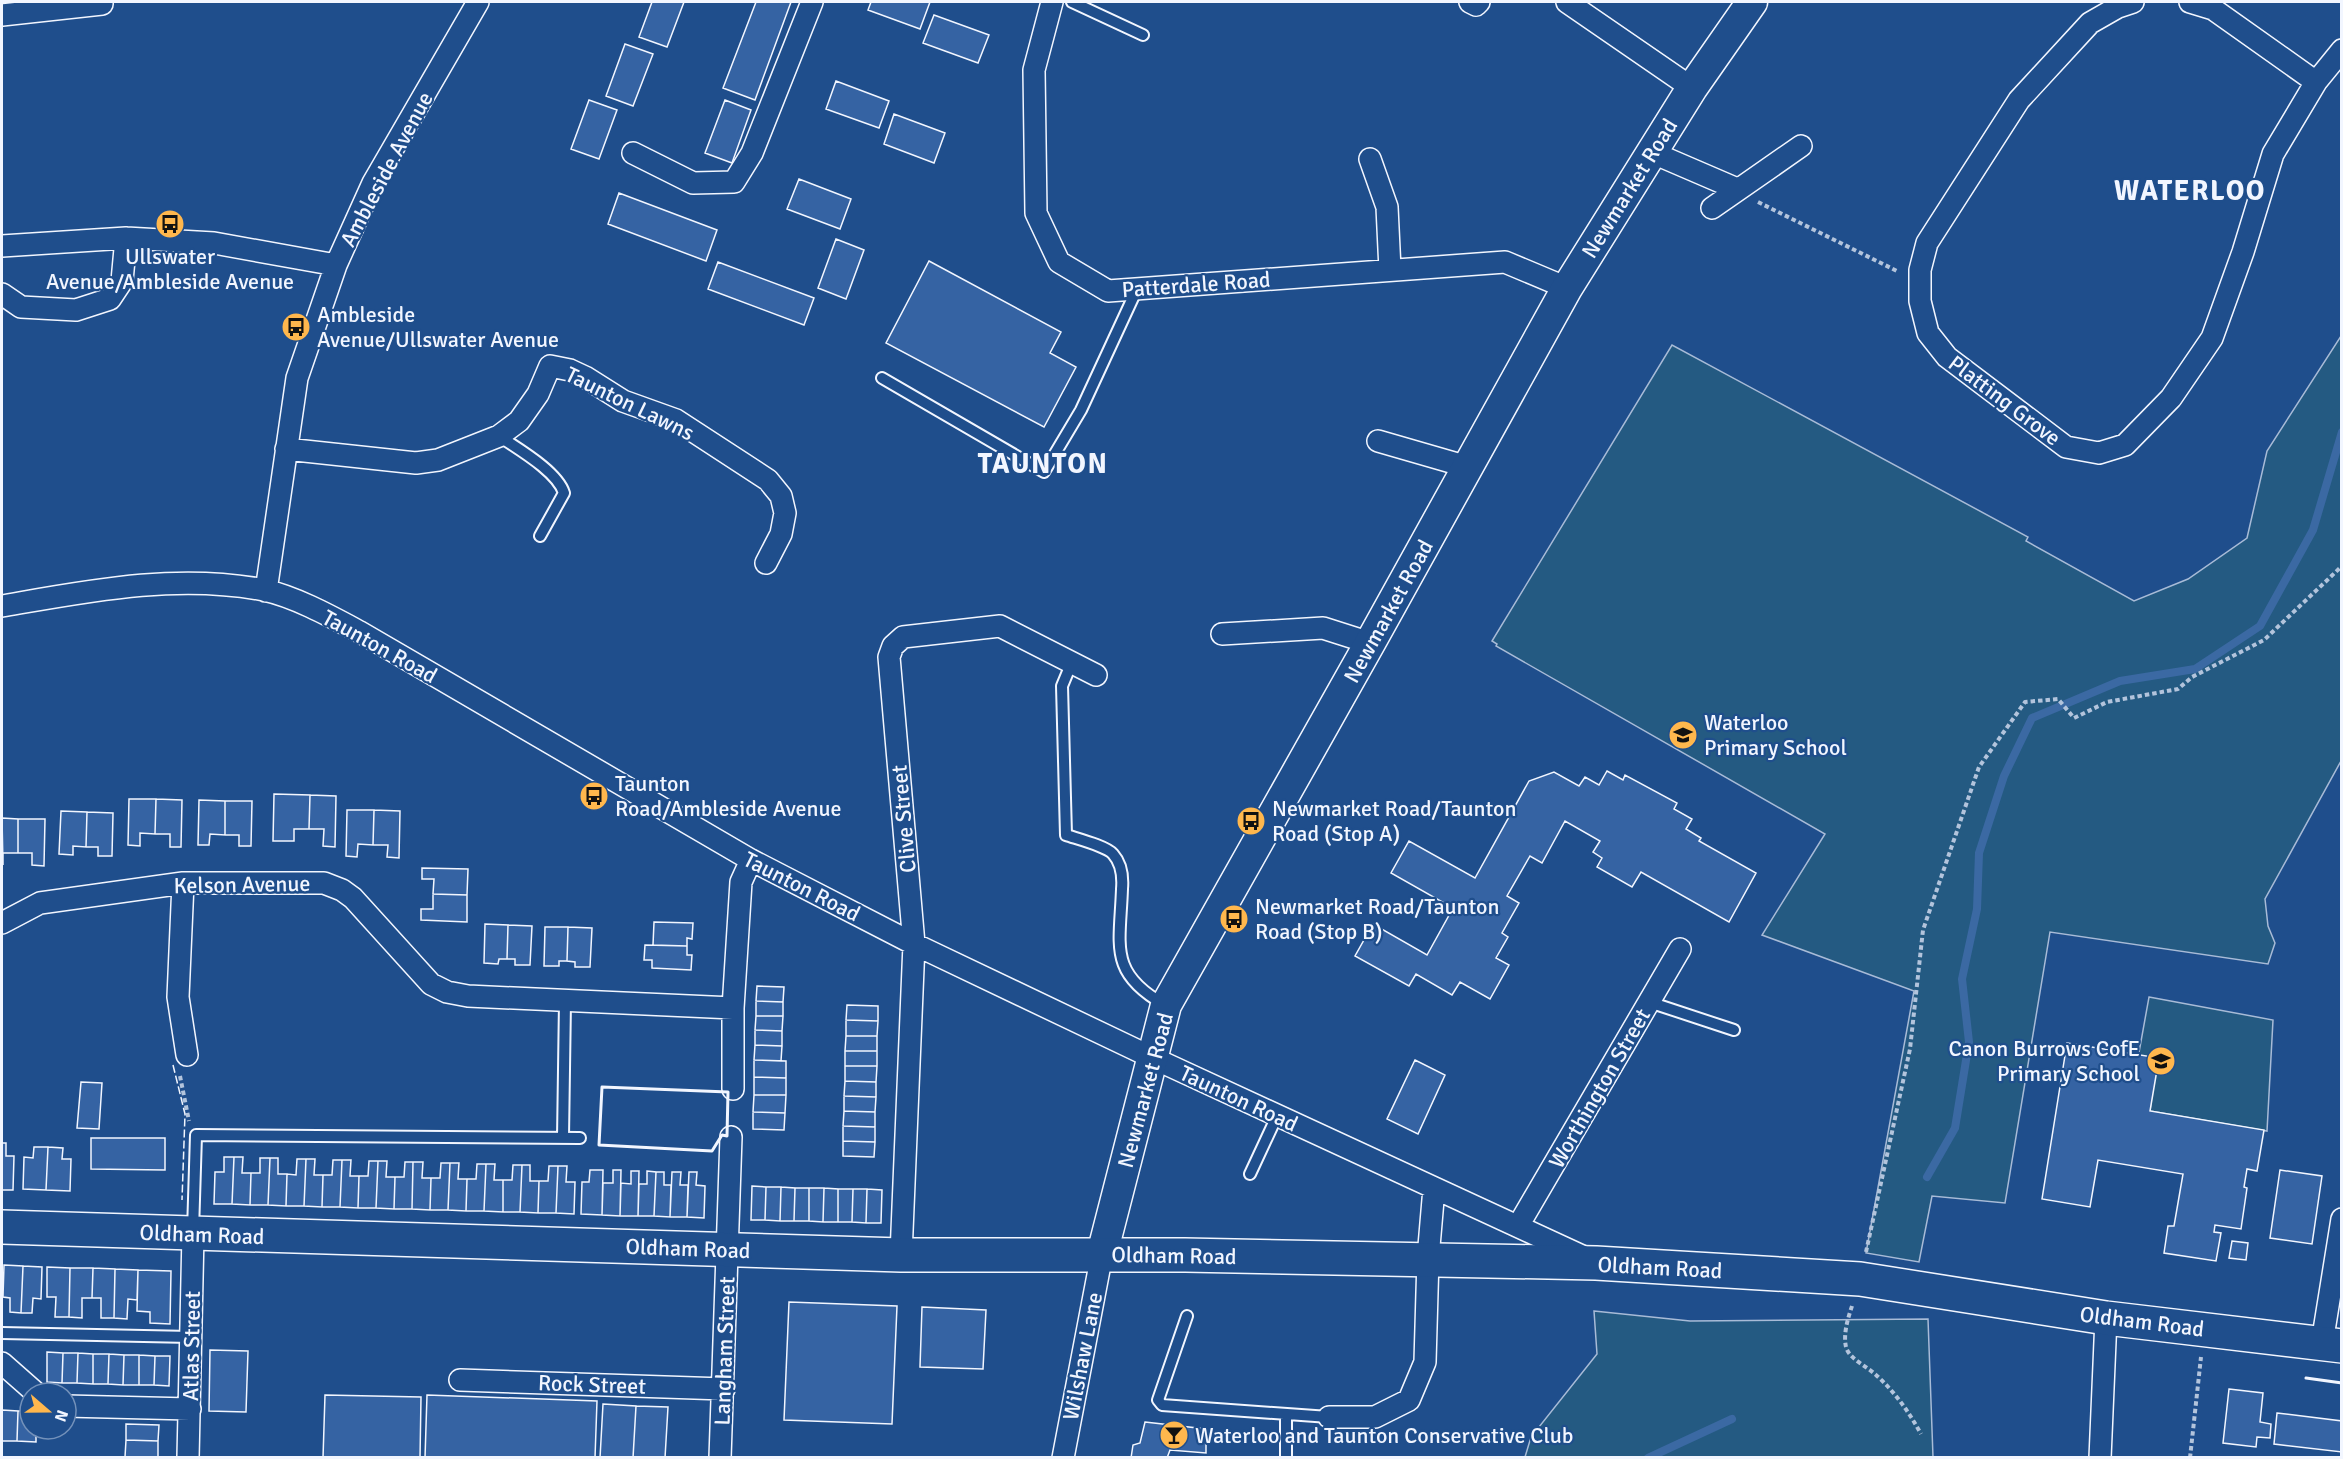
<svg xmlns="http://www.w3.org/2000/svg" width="2343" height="1459" font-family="Signika,sans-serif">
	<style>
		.green { fill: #245a82; stroke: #a8bbd7; stroke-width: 1.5 }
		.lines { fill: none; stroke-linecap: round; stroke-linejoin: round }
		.stream { stroke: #3b69a3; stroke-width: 8 }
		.building { fill: #3563a3; stroke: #f2f6ff; stroke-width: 1.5 }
		.lane-casing { stroke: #f2f6ff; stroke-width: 14 }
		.street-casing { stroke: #f2f6ff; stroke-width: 24 }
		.secondary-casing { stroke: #f2f6ff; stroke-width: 33 }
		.highway-casing { stroke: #f2f6ff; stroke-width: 36 }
		.path { stroke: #b3c4dc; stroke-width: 4; stroke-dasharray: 4.5 3; stroke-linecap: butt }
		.lane { stroke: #1f4e8c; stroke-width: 10 }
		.street { stroke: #1f4e8c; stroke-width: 21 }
		.secondary { stroke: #1f4e8c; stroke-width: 30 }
		.highway { stroke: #1f4e8c; stroke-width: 33 }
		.fence { stroke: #f2f6ff; stroke-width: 1.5; stroke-dasharray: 8 3; stroke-linecap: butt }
		.wall { stroke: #f2f6ff; stroke-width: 3 }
		.labels { text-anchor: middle; stroke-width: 4.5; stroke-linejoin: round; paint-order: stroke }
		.street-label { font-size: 22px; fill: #f2f6ff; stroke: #1f4e8c }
		.poi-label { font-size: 22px; fill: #f2f6ff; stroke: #1f4e8c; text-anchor: start }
		.district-label { font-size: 28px; font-weight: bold; letter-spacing: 1.5px; fill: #f2f6ff; stroke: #1f4e8c }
	</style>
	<rect width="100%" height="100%" fill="#1f4e8c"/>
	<!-- green -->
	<path class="green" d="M2341 336V761L2265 899 2268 926 2275 943 2268 964 2050 932 2005 1203 1932 1196 1919 1262 1866 1253 1914 991 1762 935 1825 834 1496 646 1497 644 1492 641 1672 345 2028 537 2026 541 2134 601 2188 579 2247 538 2267 451Z
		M2149 997 2273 1020 2267 1131 2150 1111 2156 1058H2138Z
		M1594 1311 1690 1321 1928 1319 1933 1457H1525L1531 1437 1597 1354Z"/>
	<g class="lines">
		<!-- stream -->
		<path class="stream" d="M1927 1177 1955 1128 1969 1042 1962 979 1977 909 1979 853 2004 776 2032 718 2120 681 2195 669 2260 626 2313 530 2342 432
			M1648 1458 1732 1419"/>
	</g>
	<!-- building -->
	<path class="building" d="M652 2H684L667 47 639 37Z
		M756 2H791L755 100 723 88Z
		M871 2H930L920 29 868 10Z
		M934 15 989 35 978 63 923 43Z
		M625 44 653 54 633 106 606 96Z
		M836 81 889 101 879 128 826 109Z
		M589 100 617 110 599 159 571 149Z
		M725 100 751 110 732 163 705 153Z
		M894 114 945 133 934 163 884 144Z
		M799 179 851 199 840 229 787 209Z
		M619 193 717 230 706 261 608 224Z
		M836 239 864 250 846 299 818 288Z
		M929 261 1061 332 1050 353 1076 367 1044 427 886 343Z
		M718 262 814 298 804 325 708 289Z
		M1607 771 1623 780 1625 775 1677 803 1674 809 1692 819 1686 829 1701 838 1699 841 1756 873 1729 922 1641 872 1632 887 1597 867 1602 858 1593 852 1600 841 1565 821 1542 863 1530 856 1507 896 1519 903 1502 933 1508 937 1496 958 1509 965 1490 999 1460 982 1452 995 1416 974 1409 986 1355 956 1373 924 1427 955 1453 908 1391 873 1409 841 1475 878 1529 781 1554 772 1579 786 1585 777 1599 785Z
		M274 794 310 795 309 829H294V841H273Z
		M310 795 336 796 335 847 323 846 324 829H309Z
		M129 799H156L155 834 140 833V846L128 845Z
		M156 799 182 800 181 847H170V834H155Z
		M199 800 225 801V835L210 834 209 845H198Z
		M225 801H252L251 846H239V835H225Z
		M347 810H374L373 845 358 844 357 857 346 856Z
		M374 810 400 811 399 858 387 857 388 845H373Z
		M61 811 87 812 86 847 73 846V855L59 854Z
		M87 812 113 813 112 856H98V847H86Z
		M2 818 18 819V853H3V865Z
		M18 819H45L44 866 32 865V853H18Z
		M422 868 468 869 467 895 433 894 434 879H422Z
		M433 894 467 895V922L421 920V909H433Z
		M654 922 693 923 692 939 687 938V946L653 945Z
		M485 924 508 925 507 959H499L498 964 484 963Z
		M508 925 532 926 530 965H515V959H507Z
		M545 927H568L567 961H559V966H544Z
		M568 927 592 928 590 967H575V962L567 961Z
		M645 945 687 946V955H692L691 970 652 968V960H644Z
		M757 986 784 987 783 1002 756 1001Z
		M756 1001 783 1002V1016H756Z
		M847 1005 878 1006V1021L846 1020Z
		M756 1016H783L782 1031 755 1030Z
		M846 1020 878 1021 877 1036H846Z
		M755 1030 782 1031V1046L755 1045Z
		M846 1036H877V1051H845Z
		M2067 1043 2159 1058 2150 1111 2264 1130 2257 1171 2247 1169 2244 1187 2247 1188 2241 1229 2215 1225 2214 1232 2221 1233 2216 1261 2164 1253 2168 1226H2174L2183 1174 2098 1160 2090 1207 2042 1199Z
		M755 1045 782 1046 781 1061 754 1060Z
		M845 1051H877V1066H845Z
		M754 1060 786 1061V1078L754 1077Z
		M1415 1060 1445 1075 1418 1134 1387 1119Z
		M845 1066H877L876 1082 845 1081Z
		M754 1077 786 1078V1095H754Z
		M845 1081 876 1082V1097L844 1096Z
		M81 1082 102 1083 99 1129 77 1128Z
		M754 1095H786L785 1113 753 1112Z
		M844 1096 876 1097 875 1112 844 1111Z
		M844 1111 875 1112V1127L843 1126Z
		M753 1112 785 1113 784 1130 753 1129Z
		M843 1126 875 1127V1142L843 1141Z
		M91 1138H165V1170L91 1169Z
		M843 1141 875 1142 874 1157 843 1156Z
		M2 1143H6V1156H14L13 1190H2Z
		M34 1147H48L46 1190 23 1189 24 1157 33 1158Z
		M48 1147 63 1148 62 1159H71L70 1191 46 1190Z
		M224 1157H234L232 1204H214L215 1172H224Z
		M234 1157H243L242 1173H251L250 1205 232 1204Z
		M260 1158H270L268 1205H250L251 1173H260Z
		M270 1158H278V1174H287L286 1206 268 1205Z
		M297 1159H306L304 1206H286L287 1174 296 1175Z
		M306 1159H315L314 1175H323L322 1207 304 1206Z
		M333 1160H342L340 1207H322L323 1175H332Z
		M342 1160H351L350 1176H359L358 1208 340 1207Z
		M369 1161H378L376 1208H358L359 1176H368Z
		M378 1161H387L386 1177H395L394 1209 376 1208Z
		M405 1162H413L412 1209H394L395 1177H404Z
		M413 1162H423L422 1178H431L430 1210 412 1209Z
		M441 1163H450L448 1210H430L431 1178H440Z
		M450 1163H459L458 1179H467L466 1211 448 1210Z
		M477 1164H486L484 1211H466L467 1179H476Z
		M486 1164H495L494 1180H503V1212L484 1211Z
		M513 1165H522L520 1212H503V1180H512Z
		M522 1165H530V1181H539L538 1213 520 1212Z
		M549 1166H558L556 1213H538L539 1181H548Z
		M558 1166H567L566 1182H575L574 1214 556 1213Z
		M590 1170H603L602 1215 581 1214 582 1182H589Z
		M613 1170H621L620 1216 602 1215 603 1183H613Z
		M2280 1170 2322 1176 2312 1244 2270 1238Z
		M631 1171H639L638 1216H620L621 1183 631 1184Z
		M647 1171 656 1172 654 1216H638L639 1184H647Z
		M656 1172H664V1185H671L670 1217 654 1216Z
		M672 1172H681L680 1185H688L687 1217H670Z
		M689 1172H697L696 1185 705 1186 704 1218 687 1217Z
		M752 1186 766 1187 765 1220H751Z
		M766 1187H781L780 1221 765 1220Z
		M781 1187 795 1188 794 1221H780Z
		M795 1188H809V1221H794Z
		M809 1188H824L823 1222 809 1221Z
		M824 1188 838 1189V1222H823Z
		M838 1189H853L852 1222H838Z
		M853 1189H867L866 1223 852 1222Z
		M867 1189 882 1190 881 1223H866Z
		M2232 1241 2248 1243 2246 1260 2229 1258Z
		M4 1265 23 1266 21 1313 10 1312V1298L3 1297Z
		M23 1266 42 1267 41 1299 33 1298 32 1313H21Z
		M47 1267 70 1268 69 1317H55L56 1297H47Z
		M70 1268H93L92 1298H82V1318L69 1317Z
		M93 1268 115 1269 114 1318H101V1298H92Z
		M115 1269 138 1270 137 1300 128 1299 127 1319 114 1318Z
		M138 1270 171 1271 170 1324 150 1323V1312L137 1311Z
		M789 1302 897 1306 892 1424 784 1420Z
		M922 1307 986 1310 983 1369 920 1367Z
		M210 1350 248 1351 246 1412 209 1411Z
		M47 1352 63 1353 62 1383 47 1382Z
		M63 1353H78L77 1383H62Z
		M78 1353 93 1354V1384L77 1383Z
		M93 1354H109L108 1384H93Z
		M109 1354 124 1355 123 1385 108 1384Z
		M124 1355H139V1385H123Z
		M139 1355 155 1356 154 1385H139Z
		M155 1356H170L169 1386 154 1385Z
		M2229 1389 2263 1393 2260 1422 2271 1424 2270 1438 2257 1437 2256 1447 2223 1443Z
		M325 1395 421 1397 420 1458H323Z
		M427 1395 597 1401 595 1458H425Z
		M603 1404 636 1406 633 1458H600Z
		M636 1406 668 1407 665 1458H633Z
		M2 1410 18 1411 17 1441H2Z
		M18 1411H30V1429H36V1442L17 1441Z
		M2277 1413 2342 1421V1452L2274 1444Z
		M1145 1422 1206 1429V1453L1170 1450 1167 1458H1131L1133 1445 1140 1443Z
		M126 1424 159 1425 158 1441 126 1440Z
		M126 1440 158 1441V1458L125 1457Z"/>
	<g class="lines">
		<!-- lane casing -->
		<g class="lane-casing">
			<path id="lane" d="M1072 2 1143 35
				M882 378 1044 472 1081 410 1137 289
				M499 436C518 449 557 471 564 493L540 536
				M1072 662 1062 686 1066 835C1078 839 1106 846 1113 854 1122 864 1123 877 1122 889 1120 946 1108 973 1165 1005
				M1649 1002 1734 1030
				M563 1138 565 1001
				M1250 1174 1277 1116
				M193 1231 196 1135 580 1138
				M1187 1316 1158 1400 1162 1405 1329 1417
				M2 1333 191 1337
				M1286 1458V1414"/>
		</g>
		<!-- street casing -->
		<g class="street-casing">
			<path id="street" d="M1052 2 1034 70 1036 213 1059 262 1108 291 1505 262 1567 288
				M1470 2 1476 5 1479 2
				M1567 2 1692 88
				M2133 2 2118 7 2090 23 2019 100 1927 243 1920 270V301L1928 333 1947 357 2066 447 2099 453 2125 445 2171 398 2212 338 2243 252 2273 154 2316 82 2342 50
				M2190 2 2213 9 2316 82
				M2 15 102 4
				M1651 152 1737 189
				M633 153 693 183 734 182 752 153 812 2
				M1370 159 1387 207 1390 270
				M1712 208 1801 146
				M2 246 126 238 214 243 336 265
				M2 294 21 307 76 310 110 299 122 281 126 238
				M1378 441 1468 467
				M286 449 416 463 438 460 499 436 519 421 538 394 550 366 570 370 585 377 623 401 676 420 768 480 781 496 785 513 781 534 766 563
				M266 591 297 378 336 265 373 183 478 2
				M2 606C88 591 177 573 264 590 296 597 332 617 360 632L751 860 914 944 1153 1058 1584 1257
				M1222 634 1323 628 1370 643
				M183 883 178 997 187 1055
				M2 923 40 903 183 883H324L342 890 353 898 431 984 447 992 468 996 733 1008
				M733 1089V1008L741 882 751 860
				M1518 1226 1680 949
				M901 1255 914 944 889 657 893 646 903 637 1000 626 1096 675
				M2322 1343 2342 1219
				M2 1363 36 1393
				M460 1380 724 1389
				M66 1406 190 1409
				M1329 1417H1375L1409 1400 1425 1362 1428 1258 1434 1188
				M188 1458 193 1234
				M720 1458 731 1137
				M1063 1458 1102 1254
				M2100 1458 2106 1318"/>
		</g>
		<!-- secondary casing -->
		<g class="secondary-casing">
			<path id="secondary" d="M1102 1254 1166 1005 1370 643 1567 288 1692 88 1752 2"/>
		</g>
		<!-- highway casing -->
		<g class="highway-casing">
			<path id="highway" d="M2 1227 901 1255H1185L1596 1263 1860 1279 2106 1318 2342 1346"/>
		</g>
		<!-- path -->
		<path class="path" d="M1758 202 1899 272
			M180 1076 189 1121
			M1866 1252 1910 1049 1923 930 1979 767 2025 702 2058 699 2074 718 2107 702 2178 689 2192 677 2264 640 2342 566
			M1852 1306C1848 1318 1843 1334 1846 1347 1849 1359 1868 1367 1876 1375 1895 1392 1909 1412 1921 1434
			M2190 1458 2201 1357"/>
		<!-- lane -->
		<use href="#lane" class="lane"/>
		<!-- street -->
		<use href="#street" class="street"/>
		<!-- secondary -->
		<use href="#secondary" class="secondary"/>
		<!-- highway -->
		<use href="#highway" class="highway"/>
		<!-- fence -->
		<path class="fence" d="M173 1065 185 1114 182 1200"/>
		<!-- wall -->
		<path class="wall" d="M602 1087 728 1092 727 1136 722 1135 712 1151 599 1145Z
			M2306 1378 2342 1383"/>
	</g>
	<!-- icons -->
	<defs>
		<g id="bus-disc" transform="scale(1.5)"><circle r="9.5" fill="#ffb74d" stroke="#1f4e8c"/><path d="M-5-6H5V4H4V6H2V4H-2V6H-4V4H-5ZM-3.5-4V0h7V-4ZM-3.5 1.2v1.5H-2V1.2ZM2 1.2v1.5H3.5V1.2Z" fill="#111"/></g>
		<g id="school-disc" transform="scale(1.5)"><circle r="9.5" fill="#ffb74d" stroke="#1f4e8c"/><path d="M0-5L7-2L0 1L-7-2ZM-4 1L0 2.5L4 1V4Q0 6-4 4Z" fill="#111"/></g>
		<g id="bar-disc" transform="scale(1.5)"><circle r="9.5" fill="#ffb74d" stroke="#1f4e8c"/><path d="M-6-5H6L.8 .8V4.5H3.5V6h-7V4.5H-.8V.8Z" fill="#111"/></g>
	</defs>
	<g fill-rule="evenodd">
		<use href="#bus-disc" x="170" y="224"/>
		<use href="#bus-disc" x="296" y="327"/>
		<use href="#school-disc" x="1683" y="735"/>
		<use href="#bus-disc" x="594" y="796"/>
		<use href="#bus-disc" x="1251" y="821"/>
		<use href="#bus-disc" x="1234" y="919"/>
		<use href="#school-disc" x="2161" y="1061"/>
		<use href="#bar-disc" x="1174" y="1435"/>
	</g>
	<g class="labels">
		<!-- street labels -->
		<g class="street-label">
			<text transform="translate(386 169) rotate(-62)" y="8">Ambleside Avenue</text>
			<text transform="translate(1629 188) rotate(-58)" y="8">Newmarket Road</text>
			<text transform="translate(1196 284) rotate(-4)" y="8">Patterdale Road</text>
			<text transform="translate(2005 400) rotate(37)" y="8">Platting Grove</text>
			<text transform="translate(630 403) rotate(26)" y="8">Taunton Lawns</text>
			<text transform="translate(1388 611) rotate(-61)" y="8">Newmarket Road</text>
			<text transform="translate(380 646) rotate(29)" y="8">Taunton Road</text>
			<text transform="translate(903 819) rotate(-95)" y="8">Clive Street</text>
			<text transform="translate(242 884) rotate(-1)" y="8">Kelson Avenue</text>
			<text transform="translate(802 886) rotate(27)" y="8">Taunton Road</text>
			<text transform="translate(1599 1088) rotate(-60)" y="8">Worthington Street</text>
			<text transform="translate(1145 1090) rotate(-75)" y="8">Newmarket Road</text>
			<text transform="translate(1239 1098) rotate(25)" y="8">Taunton Road</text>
			<text transform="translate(202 1234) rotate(2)" y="8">Oldham Road</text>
			<text transform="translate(688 1248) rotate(2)" y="8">Oldham Road</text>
			<text transform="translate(1174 1255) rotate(1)" y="8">Oldham Road</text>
			<text transform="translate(1660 1267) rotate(3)" y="8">Oldham Road</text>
			<text transform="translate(2142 1321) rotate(7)" y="8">Oldham Road</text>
			<text transform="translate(191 1346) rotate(-89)" y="8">Atlas Street</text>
			<text transform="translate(724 1351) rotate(-88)" y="8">Langham Street</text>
			<text transform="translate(1082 1356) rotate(-79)" y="8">Wilshaw Lane</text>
			<text transform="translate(592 1384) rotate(2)" y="8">Rock Street</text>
		</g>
		<!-- poi labels -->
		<g class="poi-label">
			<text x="170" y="264" text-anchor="middle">Ullswater<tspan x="170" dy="25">Avenue/Ambleside Avenue</tspan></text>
			<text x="317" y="322">Ambleside<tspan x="317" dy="25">Avenue/Ullswater Avenue</tspan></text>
			<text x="1704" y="730">Waterloo<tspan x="1704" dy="25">Primary School</tspan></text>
			<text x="615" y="791">Taunton<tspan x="615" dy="25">Road/Ambleside Avenue</tspan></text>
			<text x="1272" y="816">Newmarket Road/Taunton<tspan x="1272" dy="25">Road (Stop A)</tspan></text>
			<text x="1255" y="914">Newmarket Road/Taunton<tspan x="1255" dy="25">Road (Stop B)</tspan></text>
			<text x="2140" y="1056" text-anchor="end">Canon Burrows CofE<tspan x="2140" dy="25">Primary School</tspan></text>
			<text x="1195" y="1443">Waterloo and Taunton Conservative Club</text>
		</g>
		<!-- district labels -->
		<g class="district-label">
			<text x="2190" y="200">WATERLOO</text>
			<text x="1043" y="473">TAUNTON</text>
		</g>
	</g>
	<!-- border -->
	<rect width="2343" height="1459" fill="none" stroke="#f2f6ff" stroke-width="6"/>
	<!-- north arrow -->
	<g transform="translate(48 1411) rotate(110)"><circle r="28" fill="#1f4e8c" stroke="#7391ba" stroke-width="1.5"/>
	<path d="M0-4.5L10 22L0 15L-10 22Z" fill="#ffb74d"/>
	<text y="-9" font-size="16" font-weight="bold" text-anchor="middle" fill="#f2f6ff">N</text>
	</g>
</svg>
